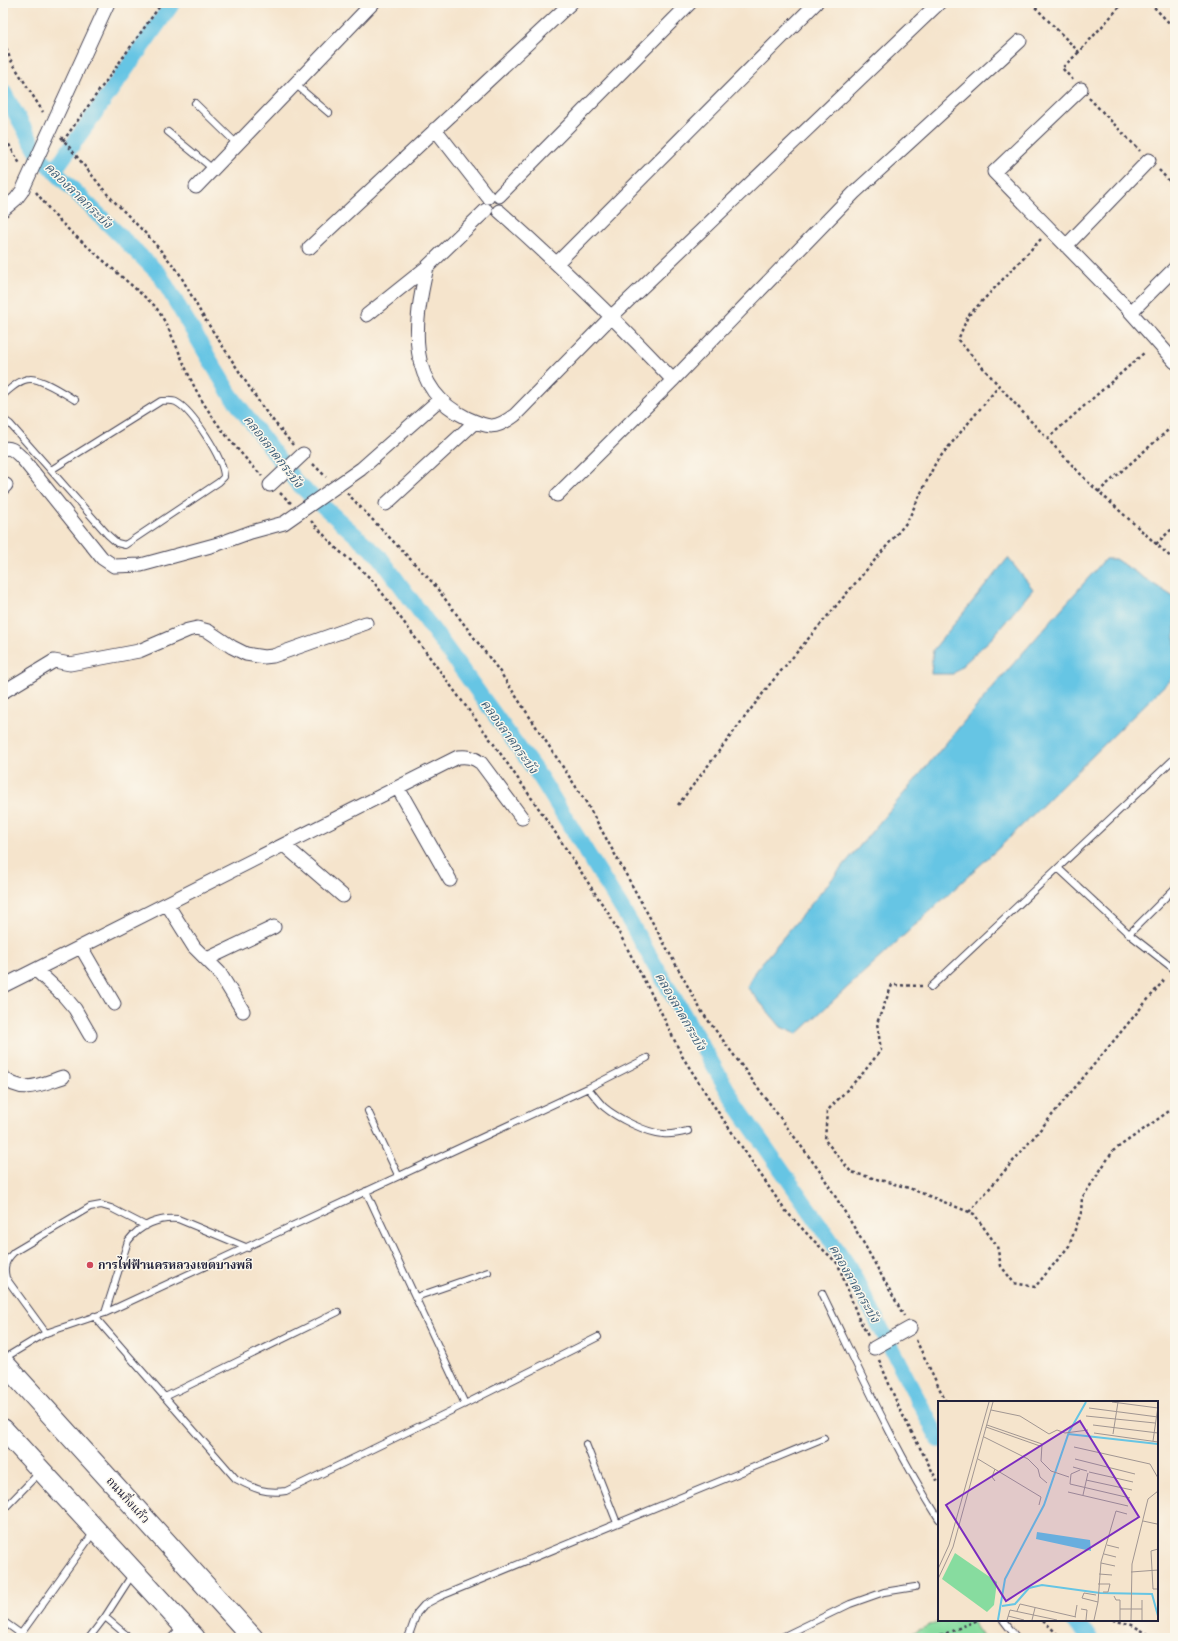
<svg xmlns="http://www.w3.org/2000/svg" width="1178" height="1641" font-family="'IM FELL Double Pica','Noto Serif Thai',serif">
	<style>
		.green { fill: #87dc9f; stroke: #547f6d }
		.water { fill: #66c5e4; stroke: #447490 }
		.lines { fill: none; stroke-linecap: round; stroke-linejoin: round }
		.canal { stroke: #66c5e4; stroke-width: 16 }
		.lane-casing { stroke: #423f51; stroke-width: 8 }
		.street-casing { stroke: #423f51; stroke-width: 15 }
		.primary-casing { stroke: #423f51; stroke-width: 22 }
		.path { stroke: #423f51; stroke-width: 2.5; stroke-dasharray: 3 3; stroke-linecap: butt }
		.lane { stroke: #fff; stroke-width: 6 }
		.street { stroke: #fff; stroke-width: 13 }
		.primary { stroke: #fff; stroke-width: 20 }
		.poi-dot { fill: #d1495b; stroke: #fbf7ec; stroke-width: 1.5 }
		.labels { text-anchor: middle; stroke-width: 3; stroke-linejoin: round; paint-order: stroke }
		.poi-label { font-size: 12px; font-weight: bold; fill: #22223b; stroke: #fbf7ec; text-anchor: start }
		.street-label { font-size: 12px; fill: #22223b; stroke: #fbf7ec }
		.water-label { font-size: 13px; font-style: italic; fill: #3a5b76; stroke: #fbf7ec }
		.inset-river { fill: none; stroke: #66c5e4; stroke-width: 2 }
		.inset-road { fill: none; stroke: #a19692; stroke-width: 1 }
		.view { fill: #7b2cbf; fill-opacity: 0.15; stroke: #7b2cbf; stroke-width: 2 }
		.inset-edge { fill: none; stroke: #22223b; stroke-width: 2 }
	</style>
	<rect width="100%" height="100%" fill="#fbf7ec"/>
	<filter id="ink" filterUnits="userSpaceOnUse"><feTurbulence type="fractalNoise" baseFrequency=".025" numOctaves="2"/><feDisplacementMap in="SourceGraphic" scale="8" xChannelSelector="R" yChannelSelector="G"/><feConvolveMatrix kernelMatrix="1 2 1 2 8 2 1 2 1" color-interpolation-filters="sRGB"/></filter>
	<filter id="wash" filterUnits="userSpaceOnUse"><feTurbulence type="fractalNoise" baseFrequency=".012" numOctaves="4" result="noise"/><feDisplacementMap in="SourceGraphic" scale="16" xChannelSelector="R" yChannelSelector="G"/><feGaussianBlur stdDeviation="0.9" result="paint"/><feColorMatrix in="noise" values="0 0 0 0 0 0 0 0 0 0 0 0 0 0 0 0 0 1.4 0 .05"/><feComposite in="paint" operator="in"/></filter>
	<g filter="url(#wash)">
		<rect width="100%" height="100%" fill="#f5e4cc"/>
		<!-- green -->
		<path class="green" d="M941 1620H971L984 1638H901Z"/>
		<!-- water -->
		<path class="water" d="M1008 558 1033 589 992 638 953 674H931L933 650Z
			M1105 559H1115L1175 598V675L1003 844 797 1034 781 1027 747 987 755 971 993 687Z"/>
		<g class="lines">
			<!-- canal -->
			<path class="canal" d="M3 91 40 157 160 275 230 394 296 482 380 557 540 777 627 917 738 1108 848 1265 939 1440
				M54 171 173 3
				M1072 1620 1091 1638"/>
		</g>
	</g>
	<g filter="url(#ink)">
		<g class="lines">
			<!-- lane casing -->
			<g class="lane-casing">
				<path id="lane" d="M295 84 329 113
					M195 103 237 144
					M168 132 213 169
					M3 395C10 389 20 379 30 379 41 378 65 394 75 400
					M3 419 10 424 108 535 117 543 125 545 219 482 224 477C224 459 192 410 176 402 172 400 166 401 161 401L51 470
					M1058 868 1129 934
					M1175 888 1129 934 1175 970
					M931 987 1175 758
					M588 1088C593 1094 598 1101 604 1107 617 1118 647 1133 663 1134 672 1135 680 1133 688 1131
					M368 1111 398 1175
					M366 1191 465 1404
					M822 1293C859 1369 894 1448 939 1519
					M416 1297 488 1272
					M105 1313 128 1241C140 1225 159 1217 178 1219L248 1248
					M94 1316 236 1479C255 1489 265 1494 286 1491L465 1404 598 1337
					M46 1333 6 1278C3 1266 6 1260 14 1252L90 1207 101 1205 111 1208 146 1226
					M3 1359 46 1333 105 1313 588 1088 647 1058
					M165 1397 338 1312
					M586 1444 617 1523
					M3 1510 39 1473
					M105 1617 130 1638
					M1003 1620 1017 1638
					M3 1621 21 1634
					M18 1638 94 1532
					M89 1638 105 1617 132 1575
					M171 1638 181 1627
					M408 1638 417 1613 424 1605 439 1597 824 1438
					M780 1638 850 1604 884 1592 915 1587"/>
			</g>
			<!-- street casing -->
			<g class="street-casing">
				<path id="street" d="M1081 89 994 172 1127 308 1175 362
					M435 129 488 197
					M196 187 373 3
					M499 196 690 3
					M3 210 16 199 22 191 108 3
					M499 211C560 265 617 321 673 380
					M1066 246 1149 160
					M309 248 571 3
					M557 263 816 3
					M427 267C414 323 404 388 467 418 489 428 495 430 515 415L612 316 939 3
					M1131 312 1175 268
					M367 315 427 267 486 210
					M3 449C12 446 16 453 22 458L102 558 114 566 141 565 218 544 251 532 284 523 361 469 440 399
					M270 485 303 454
					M3 488 6 485
					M557 495 673 380 854 193 1020 41
					M386 504 475 422
					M3 692 54 661 70 664 139 651 188 630 197 628 208 631 232 647 246 654 264 657 273 656 366 623
					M398 788 450 880
					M284 845 343 896
					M167 904 194 947 219 972 243 1011
					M81 947 114 1004
					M207 959 274 927
					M36 970 64 996 75 1009 90 1035
					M3 986 458 757C467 756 473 757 481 763L522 818
					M3 1077C22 1095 41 1084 63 1077
					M874 1348 910 1328"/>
			</g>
			<!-- primary casing -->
			<g class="primary-casing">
				<path id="primary" d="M3 1362 253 1638
					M3 1429 195 1638"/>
			</g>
			<!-- path -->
			<path class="path" d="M1031 3 1079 52 1123 3
				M1150 3 1175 29
				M3 37 10 59 43 112
				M1073 80 1062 68 1079 52
				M1089 98 1140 151
				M3 134 20 164
				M61 137 108 195 150 238 178 271 201 313 263 408 293 445
				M63 141 162 3
				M1159 170 1175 187
				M36 192 53 214 71 232 155 306C172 330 181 360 194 386 210 418 237 450 262 476
				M1041 239 968 316 958 340 1027 417 1088 482 1175 561
				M1047 439 1145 352
				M313 464 326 477
				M1098 492 1175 424
				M280 493 291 503
				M347 493 433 583 500 672 586 802 702 1012 821 1173 863 1242 904 1316
				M311 521 338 550 355 564 372 580 383 594 493 743 551 826 610 916 660 1010 682 1056 712 1103 784 1209 811 1238 838 1264 858 1317 868 1336
				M1156 544 1175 526
				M678 805 770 684 907 522 936 462 999 386
				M922 986 892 985 877 1023 881 1050 863 1073 827 1111 825 1140 851 1172 909 1188 974 1214 997 1246 1001 1266 1014 1283 1035 1287 1069 1246 1081 1213 1082 1198 1113 1151 1175 1107
				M969 1212 1034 1137 1164 980
				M916 1340 946 1402
				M879 1360 900 1410 939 1484
				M1043 1620 1061 1638
				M1113 1620 1132 1625 1155 1638
				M935 1638 978 1620"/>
			<!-- lane -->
			<use href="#lane" class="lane"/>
			<!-- street -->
			<use href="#street" class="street"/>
			<!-- primary -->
			<use href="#primary" class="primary"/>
		</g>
	</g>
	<!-- markers -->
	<circle class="poi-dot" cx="90" cy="1265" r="4"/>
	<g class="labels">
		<!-- poi labels -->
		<g class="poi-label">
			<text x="98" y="1269">การไฟฟ้านครหลวงเขตบางพลี</text>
		</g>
		<!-- street labels -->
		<g class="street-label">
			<text transform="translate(128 1500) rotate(48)" y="4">ถนนกิ่งแก้ว</text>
		</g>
		<!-- water labels -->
		<g class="water-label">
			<text transform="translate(79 195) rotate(44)" y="5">คลองลาดกระบัง</text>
			<text transform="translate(274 451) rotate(52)" y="5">คลองลาดกระบัง</text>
			<text transform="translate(510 736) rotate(54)" y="5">คลองลาดกระบัง</text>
			<text transform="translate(681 1011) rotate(60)" y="5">คลองลาดกระบัง</text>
			<text transform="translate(855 1283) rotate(60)" y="5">คลองลาดกระบัง</text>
		</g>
	</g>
	<!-- overview -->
	<g transform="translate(938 1401)">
		<rect width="220" height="220" fill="#f5e4cc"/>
		<path d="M17 152 59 181 56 204 49 211 4 178Z" fill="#87dc9f"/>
		<path d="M99 131 152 139 153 150 98 138Z" fill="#66c5e4"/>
		<path class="inset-river" d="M130 33 220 43M64 205 77 203 91 187 104 184 162 192 214 193 220 215M60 219 67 178 106 104 131 31 148 1"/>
		<path class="inset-road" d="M174 1 220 7M151 7 220 16M53 9 82 15 111 33 119 29 127 32 150 29M148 15 217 22M49 24 104 43 103 60 113 70 131 76M155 24 220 32M48 26 102 45M156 32 220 41M175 33 180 1M46 36 90 58 100 68 102 76 109 82M215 40 220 5M136 46 212 63 220 77M40 58 103 96 101 104M137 58 197 73M135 66 149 70M142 69 133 73 132 83 192 97M151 71 195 81M148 79 194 89M57 80 54 76 57 68M130 91 190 105M145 94 150 72M205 120 219 123M169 144 181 147M220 148 213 150 215 188H220M166 153 178 156M163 162 177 165M0 168 11 144 51 1M193 171 220 169M161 173 174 174M0 178 15 146 55 1M160 183H172L170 191H165M176 195 178 199H182V219M204 199V219M160 201 163 161 178 110 189 113M143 208 149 209 148 219M182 208H204M79 210 82 203 138 216M70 215 86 219M137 216 139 204M69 219 72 209 119 219M94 219 97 207M156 219 160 201 144 197 146 192 158 194M193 219 194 163 210 98 220 90"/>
		<path class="view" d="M142 20 201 116 68 200 8 104Z"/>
		<rect width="220" height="220" class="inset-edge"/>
	</g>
	<!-- margin -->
	<rect width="1178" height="1641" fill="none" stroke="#fbf7ec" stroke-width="16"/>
</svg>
